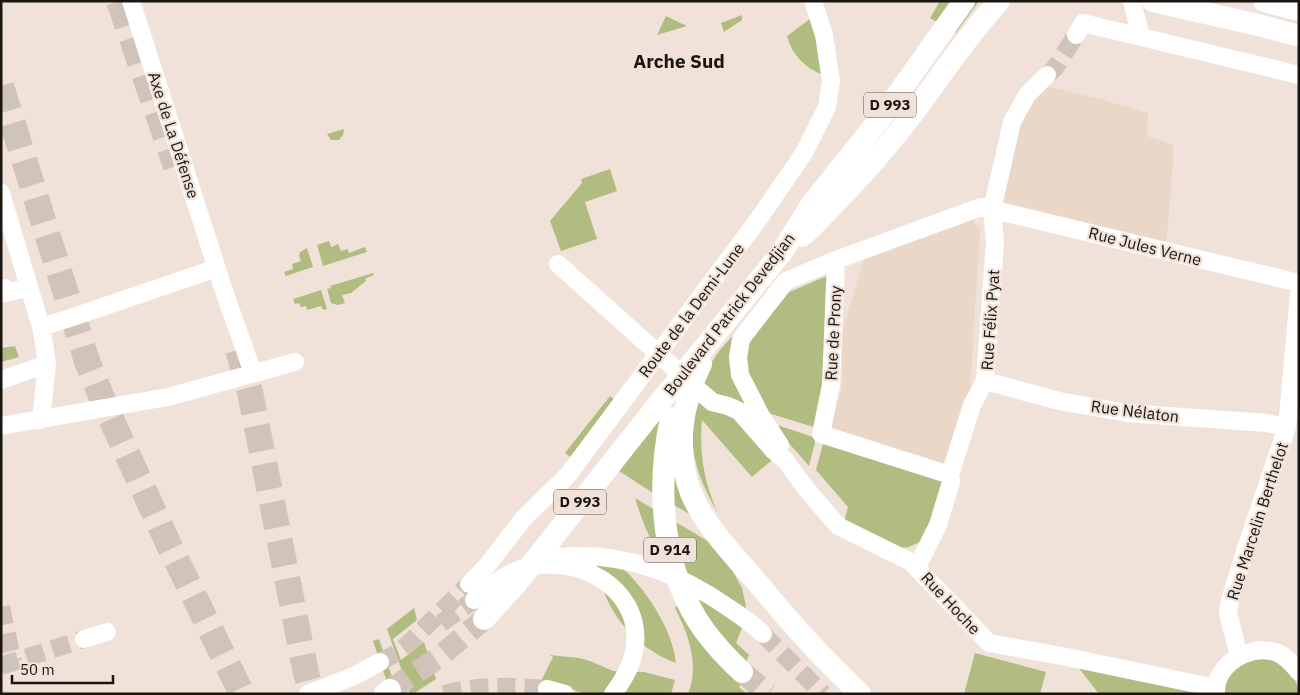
<svg xmlns="http://www.w3.org/2000/svg" width="1300" height="695" font-family="'IBM Plex Sans',sans-serif">
	<style>
		.built { fill: #ebd7c8 }
		.green { fill: #b1bd80 }
		.lines { fill: none; stroke-linecap: round; stroke-linejoin: round }
		.minor-tunnel { stroke: #d0c3ba; stroke-width: 18; stroke-dasharray: 18 9; stroke-linecap: butt }
		.major-tunnel { stroke: #d0c3ba; stroke-width: 22; stroke-dasharray: 22 11; stroke-linecap: butt }
		.highway-tunnel { stroke: #d0c3ba; stroke-width: 26; stroke-dasharray: 26 13; stroke-linecap: butt }
		.minor { stroke: #fff; stroke-width: 18 }
		.major { stroke: #fff; stroke-width: 22 }
		.labels { text-anchor: middle; stroke-width: 4.5; stroke-linejoin: round; paint-order: stroke }
		.shield { fill: #f0e2d8; stroke: #5a524d; stroke-width: 1 }
		.shield-label { font-size: 15px; font-weight: bold; fill: #191511 }
		.street-label { font-size: 16px; fill: #191511; stroke: #f0e2d8 }
		.quarter-label { font-size: 19px; font-weight: bold; fill: #191511; stroke: #f0e2d8 }
	</style>
	<rect width="100%" height="100%" fill="#f0e2d8"/>
	<!-- built -->
	<path class="built" d="M1045 86 1100 99 1148 113 1147 136 1173 145V162L1167 236 1166 243 997 200 1021 112Z
		M973 218 976 226 978 227 980 230 970 390 947 466 827 431 842 388 843 330 864 258Z"/>
	<!-- green -->
	<path class="green" d="M940 1H979L956 33 930 18Z
		M742 15V20L724 32 721 23Z
		M666 16 687 26 657 35Z
		M814 16 823 75C805 68 792 55 787 36Z
		M344 129 343 135 339 140H331L327 134Z
		M610 169 617 191 585 202 597 239 561 251 550 221 582 183 581 179Z
		M329 241 331 247 338 244 341 251 348 249 349 253 365 247 367 252 323 266 317 245Z
		M307 248 313 267 286 276 284 272 293 269 292 264 301 261 299 256 300 252Z
		M373 273 374 275 365 279 366 281 351 293 342 295 345 303 338 305 331 303 327 289 331 288 330 286Z
		M829 275 825 387 817 428 768 413 752 379 745 369 750 340 787 293Z
		M321 290 327 309 323 310 321 306 307 310 306 306 301 307 299 303 295 304 293 299Z
		M745 322 740 331 758 423 717 394 700 380 719 351Z
		M15 346 19 357 1 362V348Z
		M610 396 615 400 570 457 565 453Z
		M699 402 707 409H712L731 414 772 460 752 477 702 420C699 453 704 483 718 513 697 476 684 445 699 402Z
		M666 409 676 475 691 515 653 493 619 471Z
		M771 423 816 438 809 466Z
		M824 440 943 477 935 522 920 542 909 547 900 548 846 522 845 518 848 507 816 470Z
		M635 498 711 543 733 572 742 588 746 606 744 623 736 643 749 655 746 662 755 670 739 687 747 694H688C700 664 688 634 675 608L690 589C682 580 673 572 665 563 651 544 642 521 635 498Z
		M594 548C603 554 613 559 620 566 645 587 673 630 676 663 641 650 614 622 602 587 598 575 596 561 594 548Z
		M414 608 417 620 393 639 401 660 424 642 436 679 413 694H410L387 629Z
		M379 639 398 694H391L373 641Z
		M975 653 1046 672 1040 694H964Z
		M550 655 579 658 590 661 613 671 644 672 675 680 671 694H609L605 692 603 694H586L558 685 540 683 553 657Z
		M1252 658 1276 660 1294 677 1298 688V694H1222L1230 671Z
		M1078 667 1192 690 1196 694H1099Z"/>
	<g class="lines">
		<!-- minor-tunnel -->
		<path class="minor-tunnel" d="M1047 75 1055 68 1076 35
			M1 607 13 662
			M441 623 474 600
			M763 634 823 694
			M380 662 398 652 407 645 469 584
			M1 666 84 639
			M444 694C478 685 513 686 547 689"/>
		<!-- major-tunnel -->
		<path class="major-tunnel" d="M742 672 768 694
			M390 690 439 657 484 619"/>
		<!-- highway-tunnel -->
		<path class="highway-tunnel" d="M119 1 176 166
			M1 86 87 361 107 410 169 545 242 694
			M238 350 250 392 306 673 312 694"/>
		<!-- minor -->
		<path class="minor" d="M131 1 225 294 253 373
			M1132 1 1141 37
			M1076 35 1083 23 1299 75
			M1 193 41 327 43 337 47 364 1 380
			M558 264 712 402 728 406 739 411 773 450 785 460 804 486 838 526 911 562 989 643 1062 656 1216 688
			M5 288 6 293 29 287
			M41 327 70 318 217 268
			M985 381 1059 401 1127 413 1267 423 1287 427
			M41 420 47 364
			M1 426 168 397 295 362
			M780 445 761 416 740 375 738 357 741 339 786 281 836 260
			M950 475 821 434 831 385 836 260 981 207 1299 283
			M559 557C621 551 679 573 729 608 741 616 753 624 763 634
			M917 567 938 525 951 482 950 475 972 405 985 381 995 241 992 210 1012 122 1027 95 1047 75
			M469 584 486 567 524 518 568 475 760 217 804 153 827 107 831 81 824 35 813 1
			M474 600C489 587 506 573 525 568 576 553 641 587 635 645 633 664 624 679 613 694
			M84 639 107 632
			M1239 656 1228 613 1230 600 1246 548 1287 427 1299 295
			M547 689 565 694
			M308 694 354 676 380 662
			M1216 694C1216 688 1217 680 1220 675 1230 657 1254 646 1275 652 1285 655 1292 663 1299 672"/>
		<!-- major -->
		<path class="major" d="M1153 1 1258 25 1299 36
			M1264 1 1299 10
			M802 236 812 227C844 194 876 161 904 125 936 84 964 39 999 1
			M701 364C681 403 675 451 691 493 703 522 729 550 749 573 769 596 788 620 809 642 825 660 843 677 860 694
			M671 418C656 488 661 570 704 630 715 645 728 659 742 672
			M484 619 516 584 656 407 782 252 811 205 883 115 964 1
			M385 694 390 690"/>
	</g>
	<g class="labels">
		<!-- shield labels -->
		<g class="shield">
			<rect x="864" y="92.5" width="52" height="25" rx="4"/>
			<rect x="554" y="489.5" width="52" height="25" rx="4"/>
			<rect x="644" y="537.5" width="52" height="25" rx="4"/>
		</g>
		<g class="shield-label">
			<text x="890" y="110">D 993</text>
			<text x="580" y="507">D 993</text>
			<text x="670" y="555">D 914</text>
		</g>
		<!-- street labels -->
		<g class="street-label">
			<text transform="translate(174 135) rotate(72)" y="6">Axe de La Défense</text>
			<text transform="translate(1145 246) rotate(14)" y="6">Rue Jules Verne</text>
			<text transform="translate(691 310) rotate(-53)" y="6">Route de la Demi-Lune</text>
			<text transform="translate(729 314) rotate(-52)" y="6">Boulevard Patrick Devedjian</text>
			<text transform="translate(990 320) rotate(-86)" y="6">Rue Félix Pyat</text>
			<text transform="translate(833 333) rotate(-87)" y="6">Rue de Prony</text>
			<text transform="translate(1135 411) rotate(7)" y="6">Rue Nélaton</text>
			<text transform="translate(1257 521) rotate(-72)" y="6">Rue Marcelin Berthelot</text>
			<text transform="translate(951 603) rotate(47)" y="6">Rue Hoche</text>
		</g>
		<!-- quarter labels -->
		<g class="quarter-label">
			<text x="679" y="68">Arche Sud</text>
		</g>
	</g>
	<!-- border -->
	<rect width="1300" height="695" fill="none" stroke="#191511" stroke-width="5"/>
	<!-- scale -->
	<path d="M12 675v8h101v-8" fill="none" stroke="#191511" stroke-width="2.5"/>
	<text x="20" y="675" font-size="15" fill="#191511" stroke="#f0e2d8" stroke-width="4" paint-order="stroke">50 m</text>
</svg>
